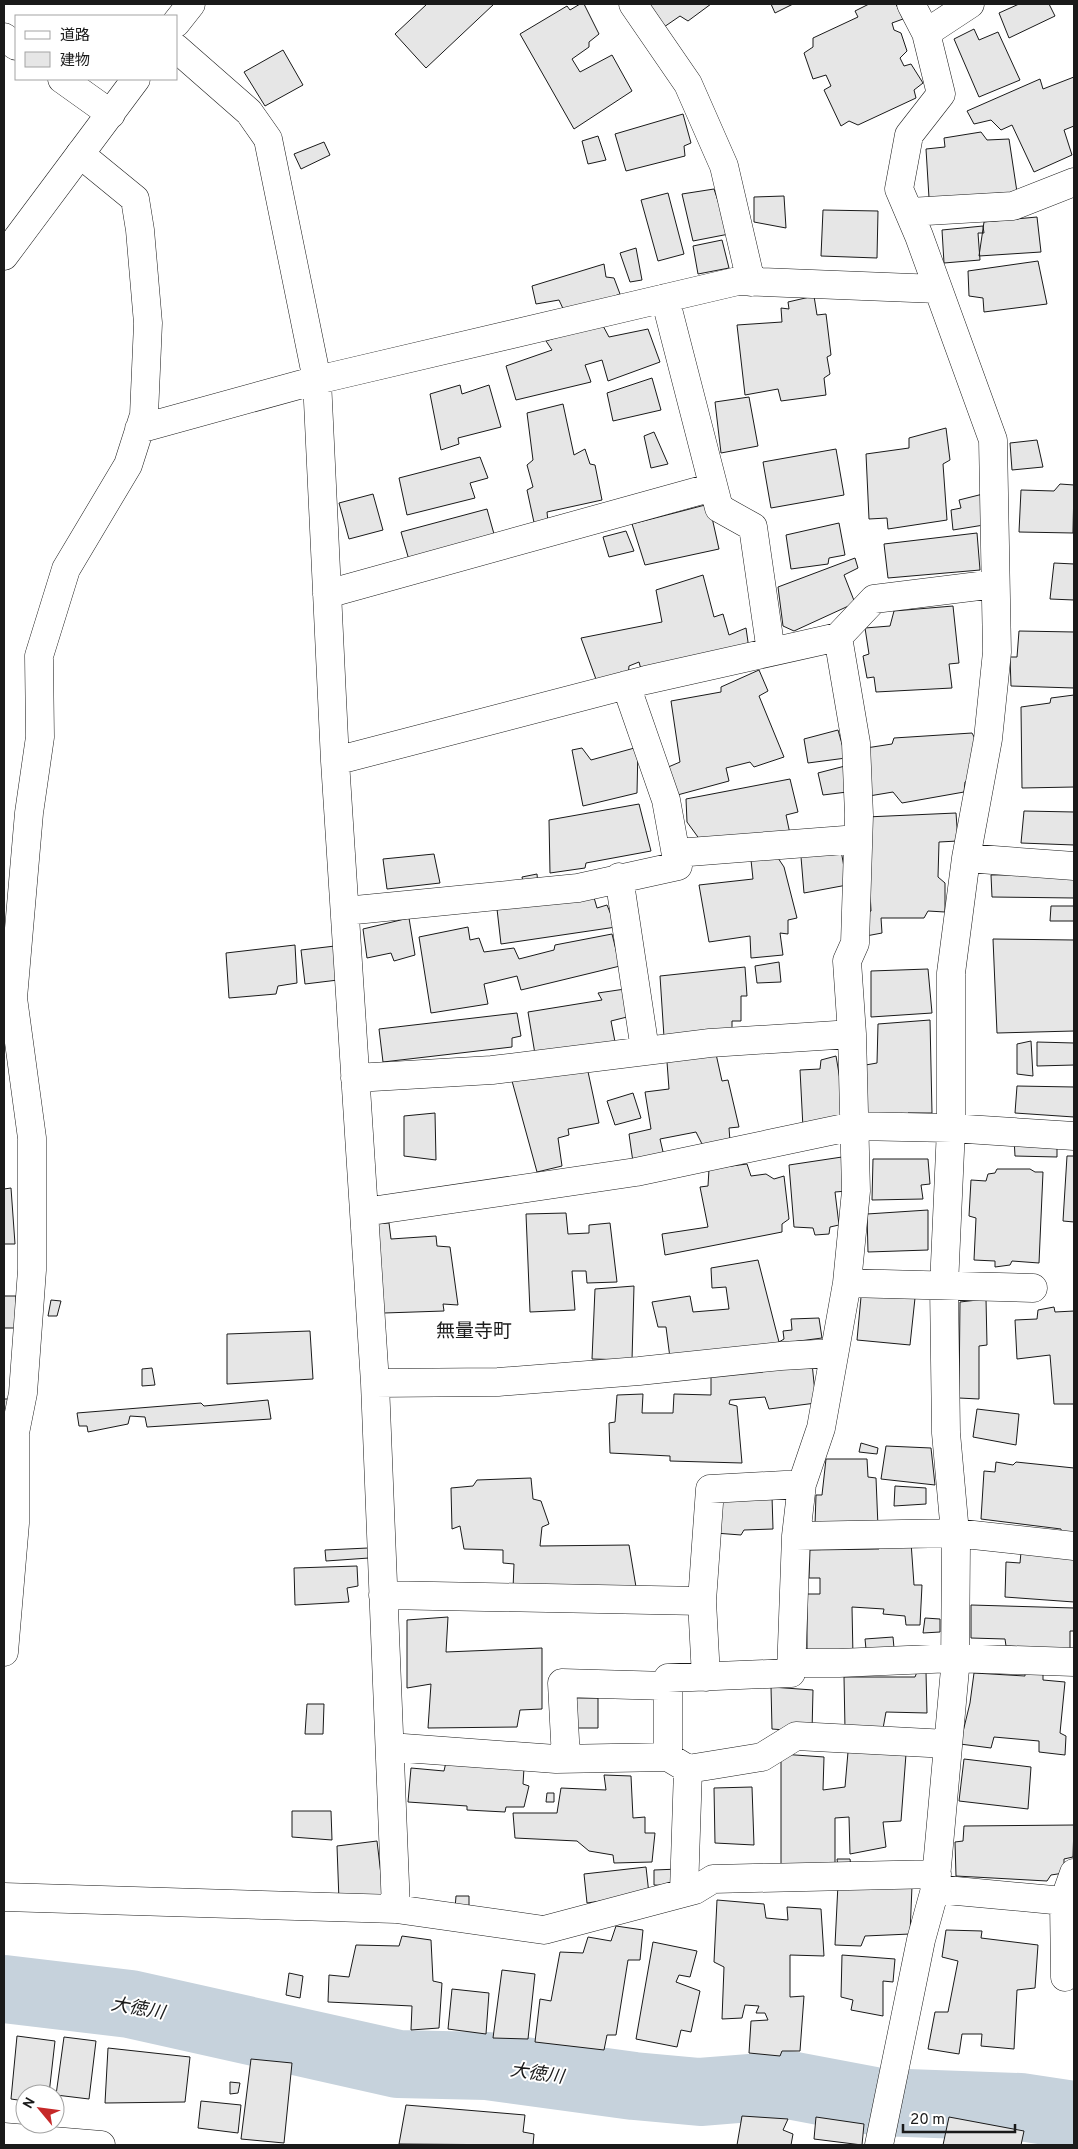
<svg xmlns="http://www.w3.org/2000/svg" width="1078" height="2149" font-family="Overpass,'Noto Sans JP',sans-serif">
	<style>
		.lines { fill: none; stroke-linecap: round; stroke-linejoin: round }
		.river { stroke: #c6d2dc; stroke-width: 68 }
		.building { fill: #e6e6e6; stroke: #1a1a1a }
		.street-casing { stroke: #1a1a1a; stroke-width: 29 }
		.secondary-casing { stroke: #1a1a1a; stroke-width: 29 }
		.street { stroke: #fff; stroke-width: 28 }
		.secondary { stroke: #fff; stroke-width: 28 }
		.labels { text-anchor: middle; stroke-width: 4; stroke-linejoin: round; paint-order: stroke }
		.water-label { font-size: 18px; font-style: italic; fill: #1a1a1a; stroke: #fff }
		.quarter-label { font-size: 19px; fill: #1a1a1a; stroke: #fff }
	</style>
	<rect width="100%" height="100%" fill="#fff"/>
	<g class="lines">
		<!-- river -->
		<path class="river" d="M4 1989 130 2004 398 2064 487 2066 634 2086 700 2092 789 2085 879 2102 1020 2107 1074 2115"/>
	</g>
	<!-- building -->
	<path class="building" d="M427 4H494L426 68 395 34Z
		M580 4H584L599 34 589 42V47L572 59 580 72 612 55 632 91 574 129 520 34 567 6 570 10Z
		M647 4H711L688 21 680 16 664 27Z
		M771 4H793L775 13Z
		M869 4H896L903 19 892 23 894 30 901 33 907 51 900 58 904 66 911 64 923 83 914 90 916 98 858 125 849 121 841 126 824 90 831 86 826 75 813 79 804 53 813 47V38L858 17 855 11Z
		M1019 4H1049L1055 16 1009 38 999 13Z
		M974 29 979 40 998 32 1020 80 979 97 954 39Z
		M283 50 303 85 265 106 244 72Z
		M1074 77V126L1064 130 1072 155 1034 172 1012 125 1001 130 991 120 974 124 967 111 1040 79 1043 89Z
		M683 114 691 143 684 146 685 156 626 171 615 134Z
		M981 132 987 140 1009 139 1017 192 929 198 926 149 945 147 944 138Z
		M598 136 606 160 588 164 582 141Z
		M324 142 330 155 301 169 294 154Z
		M714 189 729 234 693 241 682 194Z
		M668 193 684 254 658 261 641 200Z
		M784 196 786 228 754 222V197Z
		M823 210 878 211 877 258 821 256Z
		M1037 217 1041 252 979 256 984 222Z
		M983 226 984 233H978L980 260 944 263 942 230Z
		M722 240 729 268 698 274 693 246Z
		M636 248 642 280 630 282 620 253Z
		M1038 261 1047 304 984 312 983 298 969 296 968 271Z
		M604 264 606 277 614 278 620 294 566 315 559 300 536 304 532 286Z
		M814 296 817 315 826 314 831 355 827 357 830 374 824 378 826 395 781 401 778 389 745 395 737 325 782 322 781 308 789 309 788 302Z
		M601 322 609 337 648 329 660 362 608 381 602 360 585 365 591 382 516 400 506 366 552 350 546 341Z
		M652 378 661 410 613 421 607 393Z
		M460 385 462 394 489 385 501 427 458 438 459 444 441 450 430 394Z
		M749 397 758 446 721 453 715 402Z
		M563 404 574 455 585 449 590 464 595 465 602 500 547 512 548 522 535 527 527 490 533 487 527 465 533 460 527 413Z
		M946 428 950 460 943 464 947 520 888 529 887 518 869 519 866 454 909 448V438Z
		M654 432 668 464 651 468 644 436Z
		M1037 440 1043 467 1012 470 1010 443Z
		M836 449 844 495 771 508 763 462Z
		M480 457 488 478 470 483 475 498 407 515 399 478Z
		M1060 484 1074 485 1073 533 1019 532 1021 490 1054 491Z
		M987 493 990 524 953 530 951 510 961 508 959 500Z
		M373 494 383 530 349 539 339 503Z
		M709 504 719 549 645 565 632 524Z
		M487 509 494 534 409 560 401 532Z
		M839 523 845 555 829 558 828 564 791 569 786 535Z
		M626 531 634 551 609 557 603 537Z
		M977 533 980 570 888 578 884 544Z
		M855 558 858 568 844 575 855 603 794 631 783 626 778 587Z
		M1054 563 1074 564V600L1050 599Z
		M703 575 714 617 723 614 729 635 746 628 749 649 642 673 639 662 629 666 628 676 597 682 581 638 662 622 656 590Z
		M953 606 959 663 949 664 952 688 876 692 874 677 867 678 863 656 869 654 865 628 890 626 894 611Z
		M1019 631 1074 632V688L1011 686 1010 657H1017Z
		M759 670 768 691 759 696 784 757 754 767 750 762 726 768 729 781 670 797 666 768 680 762 671 701 721 692V687Z
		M1074 695V787L1022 788 1021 707 1050 703 1051 698Z
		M838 730 846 758 808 763 804 739Z
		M972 733 982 752 973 777 965 782 964 792 902 803 893 792 869 796 866 748 892 744 894 738Z
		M638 747 637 793 583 806 572 750 582 748 591 760Z
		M845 766 847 792 823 795 818 773Z
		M790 779 798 812 786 815 790 834 703 844 687 822 686 799Z
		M639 804 651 851 586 863 585 868 550 873 549 820Z
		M1024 811 1074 812V845L1021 843Z
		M956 813 958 841 939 842 938 877 945 883V912L928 911 924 918H881L882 933 866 936 864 913 871 911 866 817Z
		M841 850 847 885 804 893 801 857Z
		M434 854 440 883 387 889 383 859Z
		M776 855 784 867 797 918 788 920V934L780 933 783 955 751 958 750 936 709 942 699 885 753 879 751 860Z
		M537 874 538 885 524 887 522 877Z
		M1074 874V898L992 897 991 875Z
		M593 894 597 908 607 905 616 927 501 944 497 909Z
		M1051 906H1074V921H1050Z
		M409 918 415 955 394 961 391 953 367 958 363 929Z
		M468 927 470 940 479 938 484 952 514 948 519 959 554 950 555 945 612 934 620 966 521 990 517 976 484 984 488 1004 431 1013 419 937Z
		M993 939 1074 940V1031L997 1033Z
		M295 945 297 983 278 986 276 994 229 998 226 953Z
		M335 946 338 980 305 984 301 950Z
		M779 962 781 982 757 983 755 966Z
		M745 967 747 996H741V1021H732V1037H664L660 976Z
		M928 969 932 1013 871 1017V971Z
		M625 989 631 1016 611 1021 616 1047 535 1054 528 1012 602 1000 598 993Z
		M517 1013 521 1036 512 1038V1047L383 1062 379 1029Z
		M930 1020 932 1113H908L906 1121H862L860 1066 877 1063 878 1024Z
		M1031 1041 1033 1076 1017 1074V1044Z
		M1037 1042 1074 1043V1065L1037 1066Z
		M716 1054 722 1081 728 1080 739 1127 729 1128 730 1141 702 1144 696 1132 660 1139 664 1156 633 1162 629 1134 651 1129 645 1092 669 1089 667 1062Z
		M836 1056 846 1115 803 1128 800 1070 820 1069 821 1060Z
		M587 1067 599 1123 568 1129 569 1135 558 1138 562 1166 537 1172 512 1081Z
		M1017 1086 1074 1087V1117L1015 1113Z
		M633 1093 641 1118 615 1125 607 1101Z
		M435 1113 436 1160 404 1156V1116Z
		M1014 1138 1057 1139V1157L1015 1156Z
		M1067 1156H1074V1222L1063 1221Z
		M842 1157 847 1191 835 1192 839 1225 830 1227 829 1234 815 1235 813 1228 794 1227 789 1165Z
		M873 1159H928L930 1184 921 1185 923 1199 872 1200Z
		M747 1164 751 1176 766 1174 774 1179 784 1176 789 1219 782 1224V1232L665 1255 662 1234 708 1227 700 1187 708 1186 709 1169Z
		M997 1169H1030L1035 1172H1043L1039 1263 1012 1261 1010 1265 995 1267V1261L974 1260 976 1218 969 1216 971 1180 986 1181 988 1174 995 1173Z
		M11 1188 15 1244H4V1189Z
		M928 1210V1250L868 1252 867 1214Z
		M566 1213 568 1234 589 1233V1225L610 1223 617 1282 587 1283 586 1271H572L575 1310 530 1312 526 1214Z
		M389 1223 391 1239 436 1236 437 1246 450 1247 458 1305 443 1304 444 1311 384 1313 376 1224Z
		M758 1260 779 1342 784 1339 783 1331 792 1330 791 1319 819 1318 822 1338 670 1358 666 1327H658L652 1302 690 1296 693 1312 729 1309 726 1287 712 1288 711 1268Z
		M634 1286 632 1360 592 1359 595 1289Z
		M4 1296H16L15 1328H4Z
		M861 1297 915 1298 910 1345 857 1340Z
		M986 1299 987 1345 979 1346V1399L959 1398 960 1302Z
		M51 1300 61 1301 57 1316H48Z
		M1054 1307 1055 1312 1074 1311V1404H1054L1050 1355 1017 1359 1015 1320 1037 1319 1038 1310Z
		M310 1331 313 1379 227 1384V1334Z
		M812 1363 816 1403 769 1409 765 1397 730 1400 729 1404 737 1406 742 1463 670 1461V1456L610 1453 609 1423 615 1422 617 1395 643 1394 642 1413H673L674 1394 711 1395V1375Z
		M152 1368 155 1385 142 1386V1369Z
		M4 1399H9V1409H4Z
		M268 1400 271 1419 147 1427 145 1417 130 1416 128 1424 88 1432 87 1426H79L77 1413 201 1403 204 1406Z
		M977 1409 1019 1414 1016 1445 973 1437Z
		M861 1443 878 1448 877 1454 859 1452Z
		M886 1446 931 1448 935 1485 881 1479Z
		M826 1459H867L868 1477 876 1478 878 1527 815 1525 816 1495H822Z
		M996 1462 1013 1465 1016 1462 1074 1468V1535L1062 1534 1061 1529 981 1519 984 1471 995 1472Z
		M531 1478 533 1499 541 1501 549 1524 542 1527 540 1546 629 1545 636 1587 513 1589 514 1564 503 1563V1550L464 1549 460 1526 452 1529 451 1488 473 1486 477 1480Z
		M895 1486 926 1488V1504L894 1506Z
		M772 1496 773 1529 744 1530 741 1535 715 1533 719 1498Z
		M911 1542 914 1585H922L920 1625H906L905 1616 883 1614 884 1609 852 1607 853 1657 807 1655V1594H820V1578H809L810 1550 879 1549 881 1545Z
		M368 1548 369 1558 326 1561 325 1550Z
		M1021 1552 1074 1556V1602L1005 1597 1006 1562 1020 1563Z
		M357 1566 358 1586 347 1588 349 1602 295 1605 294 1568Z
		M971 1605 1074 1608V1631H1070V1649L1006 1646 1005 1639 971 1638Z
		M448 1617 446 1652 542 1648V1709L520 1710 517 1727 428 1728 431 1684 407 1688V1620Z
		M925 1618 940 1619V1632L923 1633Z
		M893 1637 894 1648 866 1649 865 1639Z
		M1025 1671 1043 1672V1680L1065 1682 1060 1733 1066 1736 1065 1755 1039 1752V1741L994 1737 991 1748 960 1744 970 1703 974 1673 1025 1676Z
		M917 1672H926L927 1713 886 1712 882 1734 845 1729 844 1677H915Z
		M771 1687 813 1690 812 1732 772 1729Z
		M574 1698H598V1728H575Z
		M307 1704H324L323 1734H305Z
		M848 1752 906 1754 901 1821 883 1822 886 1847 850 1854 849 1817 835 1818V1865H781V1754L824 1757 823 1790 845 1787Z
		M964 1759 1031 1767 1028 1809 959 1801Z
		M446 1762 524 1768 523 1784 529 1786 524 1807H506L505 1812 467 1810V1806L408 1802 411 1768 444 1771Z
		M604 1775 631 1776 633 1818 645 1817V1833H655L652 1862 614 1863 613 1855 589 1851 577 1841 515 1838 513 1813H557L561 1788 606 1790Z
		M752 1787 754 1845 715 1843 714 1788Z
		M547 1793H554V1802H546Z
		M292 1811H331L332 1840 292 1837Z
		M1074 1825 1073 1857 1064 1859V1873L1051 1875 1047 1881 956 1876 955 1842 963 1841 964 1826Z
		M377 1841 384 1900 339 1901 337 1846Z
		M837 1859H850L851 1867H838Z
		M646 1867 649 1894 587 1903 584 1874Z
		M679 1869V1886L654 1885V1870Z
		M838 1884 912 1886 910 1934 865 1936 861 1946 835 1945Z
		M456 1896H469V1909H455Z
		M717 1900 764 1904 766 1918 788 1920 787 1907 821 1909 824 1956 790 1955V1997L804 1996 800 2051H782L780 2056 749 2053 751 2021 768 2020 765 2013H756L759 2006 745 2005 742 2018 722 2019 724 1967 714 1962Z
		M616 1926 643 1930 640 1960H628L616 2035H607L604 2050 535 2042 540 1999 551 2001 560 1952 583 1953 588 1937 611 1941Z
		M946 1930 982 1931 981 1938 1038 1945 1035 1988 1017 1990 1014 2049 981 2046 982 2034H962L959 2054 928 2049 935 2012H948L958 1961 942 1957Z
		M402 1936 431 1940 433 1981 442 1983 439 2028 411 2030 412 2006 328 2002 329 1975 349 1977 356 1945 399 1946Z
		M653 1942 697 1951 690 1977 679 1975 676 1982 700 1991 691 2032 681 2030 677 2047 636 2039Z
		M842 1955 895 1959 893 1982 883 1981V2016L851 2010 853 2000 841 1997Z
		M502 1970 535 1974 528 2039 493 2038Z
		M289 1973 303 1976 300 1998 286 1995Z
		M452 1989 489 1993 486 2034 448 2029Z
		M17 2036 55 2041 49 2094H25V2101L11 2099Z
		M64 2037 96 2041 89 2099 56 2095Z
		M108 2048 190 2057 185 2102 105 2103Z
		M251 2059 292 2063 284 2143 241 2139Z
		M230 2082 240 2083 238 2093 230 2094Z
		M201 2101 241 2105 238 2133 198 2128Z
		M406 2105 525 2115 523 2132 534 2134 533 2145 399 2144Z
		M742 2116 788 2119 783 2130 793 2134 791 2145H737Z
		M816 2117 864 2124 862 2145 814 2139Z
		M949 2117 1024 2131 1021 2145H943Z"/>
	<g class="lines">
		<!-- street casing -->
		<g class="street-casing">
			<path id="street" d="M633 4 688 84 724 166 751 282
				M926 33 970 4
				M909 212 1013 206 1074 182
				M665 298 719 508 753 527 771 652
				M139 429 317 380 738 281 938 289
				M327 594 713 487
				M335 761 646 680 838 637 874 599 995 584
				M676 853 858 839
				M966 858 1074 866
				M619 877 645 1050
				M345 911 578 888 678 866 666 800 626 685
				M355 1078 492 1070 710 1043 852 1034
				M364 1212 636 1172 854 1126 951 1128 1074 1136
				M847 1283 1033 1288
				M375 1383 498 1382 639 1371 781 1356 834 1353
				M796 1536 955 1533 1074 1546
				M383 1595 702 1601 710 1489 802 1484
				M702 1601 706 1677
				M4 1652 15 1523V1433L23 1393 32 1270V1138L13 998 29 813 40 737 39 656 66 569 128 465 144 415 148 323 140 230 135 199 80 154
				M791 1663H839L954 1658 1074 1662
				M390 1747 556 1759 668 1757
				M566 1759 562 1683 668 1686
				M688 1769 762 1757 796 1736 948 1744
				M935 1889 1064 1901
				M684 1892 688 1769 668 1757V1678L791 1673 796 1536 802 1484 821 1428 847 1283 856 1191 852 1034 847 961 855 943 859 815 856 743 838 637
				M4 1897 396 1909 375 1383 335 761 317 380 268 139 249 112 176 48
				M396 1909 544 1930 695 1890 713 1879 937 1874
				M1065 1977 1064 1901 1074 1873
				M879 2145 921 1940 935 1889 955 1669 956 1544 946 1433 944 1286 951 1128V973L966 858 988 739 997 652 993 440 919 236 899 189 909 135 941 94 926 33 911 4"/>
		</g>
		<!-- secondary casing -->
		<g class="secondary-casing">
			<path id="secondary" d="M176 23 191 4
				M4 37 16 46
				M62 79 111 114
				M4 256 136 79
				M4 2137 101 2145"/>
		</g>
		<!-- street -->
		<use href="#street" class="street"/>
		<!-- secondary -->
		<use href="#secondary" class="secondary"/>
	</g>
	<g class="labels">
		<!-- water labels -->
		<g class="water-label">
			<text transform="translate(138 2008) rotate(10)" y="6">大徳川</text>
			<text transform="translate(537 2073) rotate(8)" y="6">大徳川</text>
		</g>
		<!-- quarter labels -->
		<g class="quarter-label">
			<text x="474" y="1337">無量寺町</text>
		</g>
	</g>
	<!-- border -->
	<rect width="1078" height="2149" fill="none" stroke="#1a1a1a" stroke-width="10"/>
	<!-- legend -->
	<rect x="15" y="15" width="162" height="65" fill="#ffffff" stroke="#a3a3a3"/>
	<rect x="25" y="31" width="25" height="8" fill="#ffffff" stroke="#a3a3a3"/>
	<text x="60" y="40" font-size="15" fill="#1a1a1a">道路</text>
	<rect x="25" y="52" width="25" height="15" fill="#e6e6e6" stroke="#a3a3a3"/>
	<text x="60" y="65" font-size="15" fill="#1a1a1a">建物</text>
	<!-- north arrow -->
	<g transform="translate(40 2109) rotate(299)"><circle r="24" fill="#ffffff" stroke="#a3a3a3"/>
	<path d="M0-4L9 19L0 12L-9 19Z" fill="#c62828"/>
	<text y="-8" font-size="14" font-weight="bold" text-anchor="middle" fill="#1a1a1a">N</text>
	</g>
	<!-- scale -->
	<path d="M903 2124v8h112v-8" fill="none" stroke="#1a1a1a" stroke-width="2.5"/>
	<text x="910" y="2124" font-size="15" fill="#1a1a1a" stroke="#ffffff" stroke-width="4" paint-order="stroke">20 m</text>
</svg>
